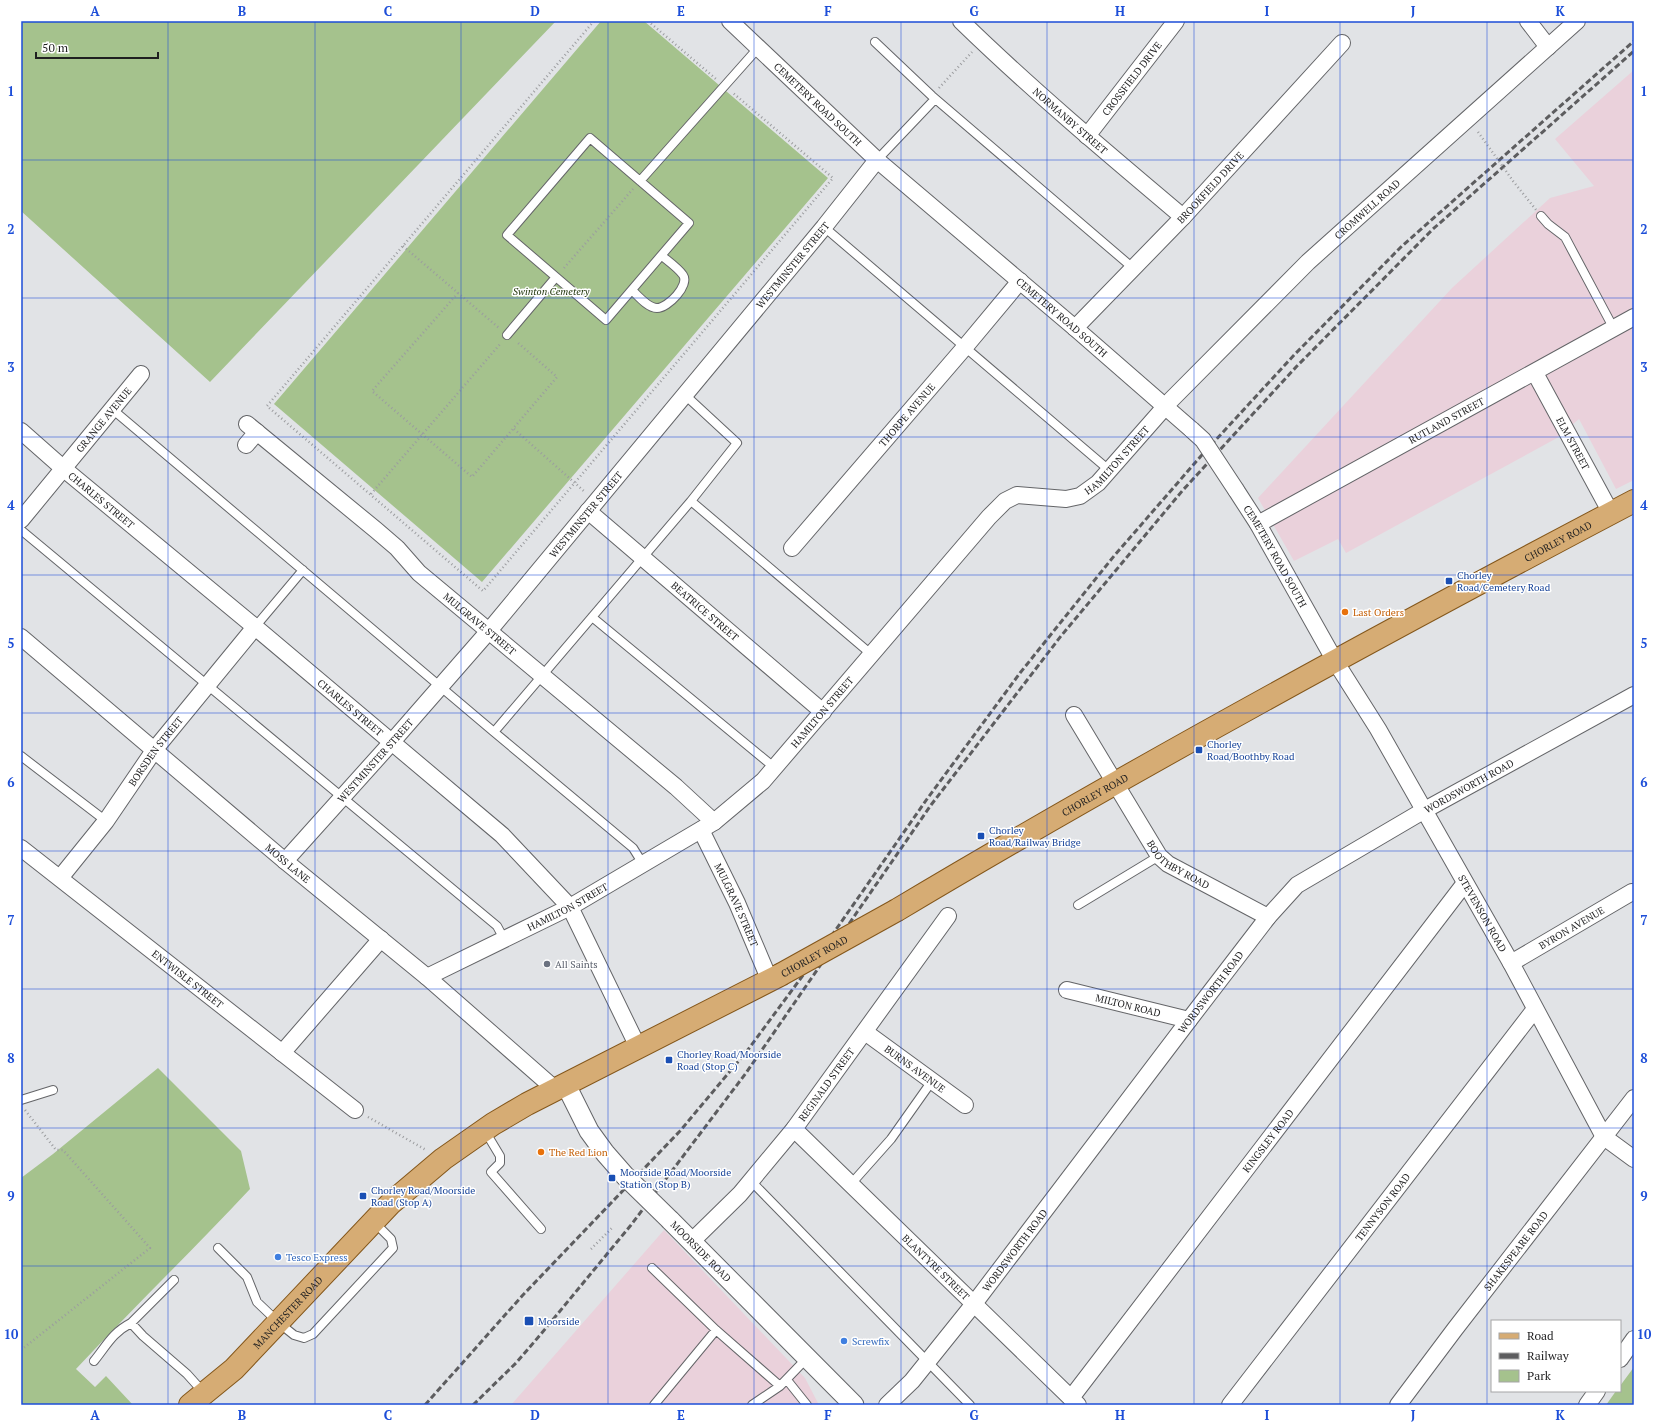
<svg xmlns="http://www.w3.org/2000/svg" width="1655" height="1426" font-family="'PT Serif',serif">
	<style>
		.industrial { fill: #ead1db }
		.green { fill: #a5c28d }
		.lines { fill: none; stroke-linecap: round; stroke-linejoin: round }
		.service-casing { stroke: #646568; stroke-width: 10 }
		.minor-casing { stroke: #646568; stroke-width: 18 }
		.tertiary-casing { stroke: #646568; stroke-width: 21 }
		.primary-casing { stroke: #84571b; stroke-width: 24 }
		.path { stroke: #9b9c9f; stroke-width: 2.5; stroke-dasharray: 1 3; stroke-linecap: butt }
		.service { stroke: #fff; stroke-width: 8 }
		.minor { stroke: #fff; stroke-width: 16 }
		.tertiary { stroke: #fff; stroke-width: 19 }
		.primary { stroke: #d6ac74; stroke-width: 22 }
		.rail { stroke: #5d5d5f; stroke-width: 3; stroke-dasharray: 6 3; stroke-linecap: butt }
		.minor-bridge-casing { stroke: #646568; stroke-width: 18; stroke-linecap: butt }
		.tertiary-bridge-casing { stroke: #646568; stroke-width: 21; stroke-linecap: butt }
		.primary-bridge-casing { stroke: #84571b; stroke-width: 24; stroke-linecap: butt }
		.path-bridge { stroke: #9b9c9f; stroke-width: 2.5; stroke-dasharray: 1 3; stroke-linecap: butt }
		.minor-bridge { stroke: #fff; stroke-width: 16 }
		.tertiary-bridge { stroke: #fff; stroke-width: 19 }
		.primary-bridge { stroke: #d6ac74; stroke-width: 22 }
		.grid { fill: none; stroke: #1d4ed8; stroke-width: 1; stroke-opacity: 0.55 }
		.transit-dot { fill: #1a4fb4; stroke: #fff; stroke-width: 1.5 }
		.food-dot { fill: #e8710a; stroke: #fff; stroke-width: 1.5 }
		.worship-dot { fill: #6b7280; stroke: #fff; stroke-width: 1.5 }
		.shop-dot { fill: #3f7fe0; stroke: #fff; stroke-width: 1.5 }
		.labels { text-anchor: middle; stroke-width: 3; stroke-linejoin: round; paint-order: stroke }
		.street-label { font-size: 10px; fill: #1f1f20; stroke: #fff }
		.park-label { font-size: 10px; font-style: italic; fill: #1b3004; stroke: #fff }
		.transit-label { font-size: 10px; fill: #164399; stroke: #fff; text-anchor: start }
		.food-label { font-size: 10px; fill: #c56008; stroke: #fff; text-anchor: start }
		.worship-label { font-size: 10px; fill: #5b616d; stroke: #fff; text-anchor: start }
		.shop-label { font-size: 10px; fill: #366cbe; stroke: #fff; text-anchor: start }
		.neatline { fill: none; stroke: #1d4ed8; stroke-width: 1.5 }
		.grid-label { font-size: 13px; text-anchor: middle; font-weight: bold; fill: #1d4ed8 }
	</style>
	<rect width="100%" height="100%" fill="#e1e3e6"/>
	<!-- industrial -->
	<path class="industrial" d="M1634 70V480L1616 489 1579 419 1557 438 1346 553 1338 539 1294 561 1258 498 1452 288 1550 198 1594 186 1555 139Z
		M664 1230 805 1378 819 1405H511Z"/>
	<!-- green -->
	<path class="green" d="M21 21H556L210 382 21 211Z
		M601 21H644L828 178 482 582 274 404Z
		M158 1068 241 1151 250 1189C193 1250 133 1308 76 1369L95 1387 106 1376 133 1405H21V1178L53 1154Z
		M1634 1367V1405H1606L1616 1391H1620V1386Z"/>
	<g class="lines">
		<!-- service casing -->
		<g class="service-casing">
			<path id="service" d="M875 42 932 96 1133 268
				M590 138 689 223 606 320 507 235Z
				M877 160 935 99
				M640 181 759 47
				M1541 216 1548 224 1565 237 1614 329
				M824 227 1109 470
				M632 290C638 296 648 308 657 308 668 308 690 285 683 275 678 268 668 261 662 256
				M507 335 556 277
				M684 394 737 443 691 501
				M112 409 494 732 691 501 871 654
				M21 530 497 926 504 939
				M592 617 775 768
				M255 627 303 570
				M494 732 633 848 643 864
				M21 756 106 821
				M1078 905 1159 856
				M21 1100 53 1090
				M485 1131 500 1156V1163L491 1172 541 1229
				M751 1181 970 1405
				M851 1184 891 1139 932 1081
				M218 1248 247 1277 257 1302 279 1323 294 1335 304 1338 313 1334 393 1248 391 1239 374 1222
				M652 1268 716 1330 780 1386 807 1358
				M131 1323 174 1280
				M94 1361C107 1345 112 1333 131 1323L143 1336 187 1374 204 1393
				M787 1380 807 1405
				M654 1405 716 1330
				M752 1405 780 1386"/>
		</g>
		<!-- minor casing -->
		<g class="minor-casing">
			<g id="minor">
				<path id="s1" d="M730 21 877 160 1075 328 1192 430"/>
				<path id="s2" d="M961 21C1032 90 1107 153 1183 217"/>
				<path d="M1528 21 1548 47"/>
				<path id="s3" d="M1087 136 1176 21"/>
				<path id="s4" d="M1075 328 1183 217 1342 43"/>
				<path id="s5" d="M1535 373 1611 513"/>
				<path id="s6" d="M247 424 376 530 397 548 419 573 676 787 714 822"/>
				<path id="s7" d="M21 431 64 469 255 627 502 835 570 907 638 1047"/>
				<path d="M246 445 257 432"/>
				<path id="s8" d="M1236 490 1258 524 1335 661 1378 729 1511 963 1604 1137 1634 1159"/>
				<path id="s9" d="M588 511 823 712"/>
				<path id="s10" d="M21 520 141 374"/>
				<path id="s11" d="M1258 524 1634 317"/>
				<path id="s12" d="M792 548 965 347 1020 281"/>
				<path id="s13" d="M21 637 285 861 427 977 556 1090"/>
				<path id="s14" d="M1074 715 1159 856 1168 864 1268 917"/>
				<path id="s15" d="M701 830 737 903 770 981"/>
				<path id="s16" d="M21 848 355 1110"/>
				<path id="s17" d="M285 861 391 743 488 632 824 227 877 160"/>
				<path id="s18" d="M60 878 106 821 155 749 255 627"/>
				<path id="s19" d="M1511 963 1632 892"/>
				<path id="s20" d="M427 977 570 907 714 822 763 781 989 517 1005 501 1017 495 1066 499 1080 496 1098 483 1171 400 1308 262 1577 21"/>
				<path id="s21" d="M1067 990 1189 1020"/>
				<path id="s22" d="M865 1032 965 1105"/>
				<path d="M282 1053 381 939"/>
				<path id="s23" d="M794 1129 1078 1405"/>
				<path id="s24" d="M691 1242 740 1194 794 1129 948 916"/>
				<path d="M1620 1359 1634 1339"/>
				<path id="s25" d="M1071 1398 1465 883"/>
				<path id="s26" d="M887 1405 912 1381 973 1305 1189 1020 1268 917 1297 885 1423 811 1634 695"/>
				<path id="s27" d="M1230 1405 1535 1009"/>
				<path id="s28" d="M1398 1405 1455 1329 1634 1098"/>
				<path d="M1587 1405 1597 1391"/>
			</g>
		</g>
		<!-- tertiary casing -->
		<g class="tertiary-casing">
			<g id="tertiary">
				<path d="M566 1085 589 1131 605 1153 626 1177"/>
				<path id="s29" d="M670 1220 854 1405"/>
			</g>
		</g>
		<!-- primary casing -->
		<g class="primary-casing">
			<g id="primary">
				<path id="s30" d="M897 910C1138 766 1385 632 1634 501"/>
				<path id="s31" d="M190 1405 234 1369 391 1203 443 1159 493 1124 527 1104 780 975"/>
			</g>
		</g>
		<!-- path -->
		<path class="path" d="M594 21 267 406 483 591 833 178 733 93
			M648 21 716 79
			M939 88 972 52
			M403 246 499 328
			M564 268 633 189
			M458 293 372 391 472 477 557 377 517 342
			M514 429 585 492
			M371 494 501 343
			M368 1117 426 1150
			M591 1249 612 1228
			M21 1350 150 1248 63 1150H56L25 1110"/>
		<!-- service -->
		<use href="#service" class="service"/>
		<!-- minor -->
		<use href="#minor" class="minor"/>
		<!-- tertiary -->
		<use href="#tertiary" class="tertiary"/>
		<!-- primary -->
		<use href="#primary" class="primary"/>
		<!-- rail -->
		<path class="rail" d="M425 1405 522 1296 680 1131 747 1051 821 951 927 799 1020 673 1114 556 1201 456 1295 354 1402 246 1634 41
			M473 1405 516 1363 541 1334 631 1225 746 1073 931 805 1061 636 1183 490 1297 366 1433 229 1634 51"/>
		<!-- minor-bridge casing -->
		<g class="minor-bridge-casing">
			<path id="minor-bridge" d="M1192 430 1203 440 1236 490"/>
		</g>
		<!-- tertiary-bridge casing -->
		<g class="tertiary-bridge-casing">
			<path id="tertiary-bridge" d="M626 1177 670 1220"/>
		</g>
		<!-- primary-bridge casing -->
		<g class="primary-bridge-casing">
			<g id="primary-bridge">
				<path id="s32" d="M780 975 897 910"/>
			</g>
		</g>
		<!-- path-bridge -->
		<path class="path-bridge" d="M1478 132 1513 181 1537 211"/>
		<!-- minor-bridge -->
		<use href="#minor-bridge" class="minor-bridge"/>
		<!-- tertiary-bridge -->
		<use href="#tertiary-bridge" class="tertiary-bridge"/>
		<!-- primary-bridge -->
		<use href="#primary-bridge" class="primary-bridge"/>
	</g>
	<!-- grid -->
	<path class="grid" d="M168 21V1405M315 21V1405M461 21V1405M608 21V1405M754 21V1405M901 21V1405M1047 21V1405M1194 21V1405M1340 21V1405M1487 21V1405M21 160H1634M21 298H1634M21 437H1634M21 575H1634M21 713H1634M21 851H1634M21 989H1634M21 1128H1634M21 1266H1634"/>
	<!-- markers -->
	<g class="transit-dot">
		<rect x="1445" y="577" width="8" height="8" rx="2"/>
		<rect x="1195" y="746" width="8" height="8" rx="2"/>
		<rect x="977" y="832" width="8" height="8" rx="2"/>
		<rect x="665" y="1056" width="8" height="8" rx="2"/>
		<rect x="608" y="1174" width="8" height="8" rx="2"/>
		<rect x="359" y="1192" width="8" height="8" rx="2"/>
		<rect x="524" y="1316" width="10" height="10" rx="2"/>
	</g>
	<g class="food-dot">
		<circle cx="1345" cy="612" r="4"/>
		<circle cx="541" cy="1152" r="4"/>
	</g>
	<circle class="worship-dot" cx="547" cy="964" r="4"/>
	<g class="shop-dot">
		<circle cx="278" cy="1257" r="4"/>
		<circle cx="844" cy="1341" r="4"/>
	</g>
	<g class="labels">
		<!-- street labels -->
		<g class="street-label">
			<text dy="4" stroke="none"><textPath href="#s3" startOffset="73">CROSSFIELD DRIVE</textPath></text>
			<text dy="4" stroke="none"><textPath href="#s1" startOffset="121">CEMETERY ROAD SOUTH</textPath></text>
			<text dy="4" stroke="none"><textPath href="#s2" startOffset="148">NORMANBY STREET</textPath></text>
			<text dy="4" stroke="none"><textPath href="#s4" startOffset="195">BROOKFIELD DRIVE</textPath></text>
			<text dy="4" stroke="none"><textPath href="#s20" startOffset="1244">CROMWELL ROAD</textPath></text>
			<text dy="4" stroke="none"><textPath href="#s17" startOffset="783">WESTMINSTER STREET</textPath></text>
			<text dy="4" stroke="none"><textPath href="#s1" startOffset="445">CEMETERY ROAD SOUTH</textPath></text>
			<text dy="4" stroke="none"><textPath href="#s12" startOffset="176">THORPE AVENUE</textPath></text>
			<text dy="4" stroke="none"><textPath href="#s10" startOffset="130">GRANGE AVENUE</textPath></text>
			<text dy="4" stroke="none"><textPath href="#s11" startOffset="215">RUTLAND STREET</textPath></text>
			<text dy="4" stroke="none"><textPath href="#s5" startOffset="80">ELM STREET</textPath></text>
			<text dy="4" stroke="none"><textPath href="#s20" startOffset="889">HAMILTON STREET</textPath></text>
			<text dy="4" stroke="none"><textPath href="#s7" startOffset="106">CHARLES STREET</textPath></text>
			<text dy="4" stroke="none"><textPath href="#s17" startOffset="459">WESTMINSTER STREET</textPath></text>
			<text dy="4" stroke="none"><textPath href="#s30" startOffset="757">CHORLEY ROAD</textPath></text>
			<text dy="4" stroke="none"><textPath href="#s8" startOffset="77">CEMETERY ROAD SOUTH</textPath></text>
			<text dy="4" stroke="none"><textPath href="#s9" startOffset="154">BEATRICE STREET</textPath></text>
			<text dy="4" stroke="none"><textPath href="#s6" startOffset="307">MULGRAVE STREET</textPath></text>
			<text dy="4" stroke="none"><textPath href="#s7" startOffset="430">CHARLES STREET</textPath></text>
			<text dy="4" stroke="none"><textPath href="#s20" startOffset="481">HAMILTON STREET</textPath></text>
			<text dy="4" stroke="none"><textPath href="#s18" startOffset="159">BORSDEN STREET</textPath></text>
			<text dy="4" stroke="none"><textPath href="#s17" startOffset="135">WESTMINSTER STREET</textPath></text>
			<text dy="4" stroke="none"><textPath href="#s26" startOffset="861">WORDSWORTH ROAD</textPath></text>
			<text dy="4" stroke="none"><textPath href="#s30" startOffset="229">CHORLEY ROAD</textPath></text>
			<text dy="4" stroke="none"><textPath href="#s14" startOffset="185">BOOTHBY ROAD</textPath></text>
			<text dy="4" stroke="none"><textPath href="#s13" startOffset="350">MOSS LANE</textPath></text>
			<text dy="4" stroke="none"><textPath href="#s15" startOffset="83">MULGRAVE STREET</textPath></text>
			<text dy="4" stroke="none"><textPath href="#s20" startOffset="157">HAMILTON STREET</textPath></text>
			<text dy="4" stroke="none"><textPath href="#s8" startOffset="490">STEVENSON ROAD</textPath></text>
			<text dy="4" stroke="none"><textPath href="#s19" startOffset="70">BYRON AVENUE</textPath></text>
			<text dy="4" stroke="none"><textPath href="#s32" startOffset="39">CHORLEY ROAD</textPath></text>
			<text dy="4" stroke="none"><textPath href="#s16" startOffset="212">ENTWISLE STREET</textPath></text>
			<text dy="4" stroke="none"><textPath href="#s26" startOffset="525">WORDSWORTH ROAD</textPath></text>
			<text dy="4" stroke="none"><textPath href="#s21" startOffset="63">MILTON ROAD</textPath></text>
			<text dy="4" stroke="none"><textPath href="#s22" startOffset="62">BURNS AVENUE</textPath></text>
			<text dy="4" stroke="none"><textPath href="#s24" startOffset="208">REGINALD STREET</textPath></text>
			<text dy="4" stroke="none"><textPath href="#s25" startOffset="324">KINGSLEY ROAD</textPath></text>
			<text dy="4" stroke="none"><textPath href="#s27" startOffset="250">TENNYSON ROAD</textPath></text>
			<text dy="4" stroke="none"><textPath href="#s26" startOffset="201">WORDSWORTH ROAD</textPath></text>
			<text dy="4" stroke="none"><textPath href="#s28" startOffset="194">SHAKESPEARE ROAD</textPath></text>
			<text dy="4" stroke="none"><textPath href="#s29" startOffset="44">MOORSIDE ROAD</textPath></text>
			<text dy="4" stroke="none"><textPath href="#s23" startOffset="198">BLANTYRE STREET</textPath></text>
			<text dy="4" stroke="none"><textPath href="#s31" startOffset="135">MANCHESTER ROAD</textPath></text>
		</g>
		<!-- park labels -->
		<g class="park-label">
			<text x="551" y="295">Swinton Cemetery</text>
		</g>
		<!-- transit labels -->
		<g class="transit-label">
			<text x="1457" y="579">Chorley<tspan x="1457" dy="12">Road/Cemetery Road</tspan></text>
			<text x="1207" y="748">Chorley<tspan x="1207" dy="12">Road/Boothby Road</tspan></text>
			<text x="989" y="834">Chorley<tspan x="989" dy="12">Road/Railway Bridge</tspan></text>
			<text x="677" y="1058">Chorley Road/Moorside<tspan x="677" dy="12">Road (Stop C)</tspan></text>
			<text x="620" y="1176">Moorside Road/Moorside<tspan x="620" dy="12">Station (Stop B)</tspan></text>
			<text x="371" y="1194">Chorley Road/Moorside<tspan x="371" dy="12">Road (Stop A)</tspan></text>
			<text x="538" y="1325">Moorside</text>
		</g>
		<!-- food labels -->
		<g class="food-label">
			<text x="1353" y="616">Last Orders</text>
			<text x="549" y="1156">The Red Lion</text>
		</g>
		<!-- worship labels -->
		<g class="worship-label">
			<text x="555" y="968">All Saints</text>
		</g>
		<!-- shop labels -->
		<g class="shop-label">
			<text x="286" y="1261">Tesco Express</text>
			<text x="852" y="1345">Screwfix</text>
		</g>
	</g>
	<!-- border -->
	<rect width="1655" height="1426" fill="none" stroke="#ffffff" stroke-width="44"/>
	<!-- legend -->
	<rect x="1491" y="1320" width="130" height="72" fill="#ffffff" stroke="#a5a5a6"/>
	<rect x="1499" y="1333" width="20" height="6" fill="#d6ac74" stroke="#a5a5a6"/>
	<text x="1527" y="1340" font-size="12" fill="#1f1f20">Road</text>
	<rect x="1499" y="1353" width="20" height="6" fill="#5d5d5f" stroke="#a5a5a6"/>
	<text x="1527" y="1360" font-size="12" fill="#1f1f20">Railway</text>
	<rect x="1499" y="1370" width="20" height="12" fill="#a5c28d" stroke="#a5a5a6"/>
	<text x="1527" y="1380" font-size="12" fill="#1f1f20">Park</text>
	<!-- scale -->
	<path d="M36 52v6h122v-6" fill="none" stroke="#1f1f20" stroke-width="2"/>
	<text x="42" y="52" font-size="12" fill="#1f1f20" stroke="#ffffff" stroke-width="3" paint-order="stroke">50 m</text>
	<rect x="22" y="22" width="1611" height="1382" class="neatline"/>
	<g class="grid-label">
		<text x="95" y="16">A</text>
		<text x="242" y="16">B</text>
		<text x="388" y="16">C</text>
		<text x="535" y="16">D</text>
		<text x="681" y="16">E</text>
		<text x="828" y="16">F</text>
		<text x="974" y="16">G</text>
		<text x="1120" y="16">H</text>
		<text x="1267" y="16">I</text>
		<text x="1413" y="16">J</text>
		<text x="1560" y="16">K</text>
		<text x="11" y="96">1</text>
		<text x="1644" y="96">1</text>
		<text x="11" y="234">2</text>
		<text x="1644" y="234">2</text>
		<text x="11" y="372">3</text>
		<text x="1644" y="372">3</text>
		<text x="11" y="510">4</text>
		<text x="1644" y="510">4</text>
		<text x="11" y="648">5</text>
		<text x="1644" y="648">5</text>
		<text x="11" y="787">6</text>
		<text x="1644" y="787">6</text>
		<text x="11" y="925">7</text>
		<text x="1644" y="925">7</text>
		<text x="11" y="1063">8</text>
		<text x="1644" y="1063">8</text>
		<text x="11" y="1201">9</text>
		<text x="1644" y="1201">9</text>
		<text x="11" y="1339">10</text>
		<text x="1644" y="1339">10</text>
		<text x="95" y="1420">A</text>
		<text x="242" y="1420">B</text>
		<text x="388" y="1420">C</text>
		<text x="535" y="1420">D</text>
		<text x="681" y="1420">E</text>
		<text x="828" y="1420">F</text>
		<text x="974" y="1420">G</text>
		<text x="1120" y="1420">H</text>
		<text x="1267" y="1420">I</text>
		<text x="1413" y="1420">J</text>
		<text x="1560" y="1420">K</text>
	</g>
</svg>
